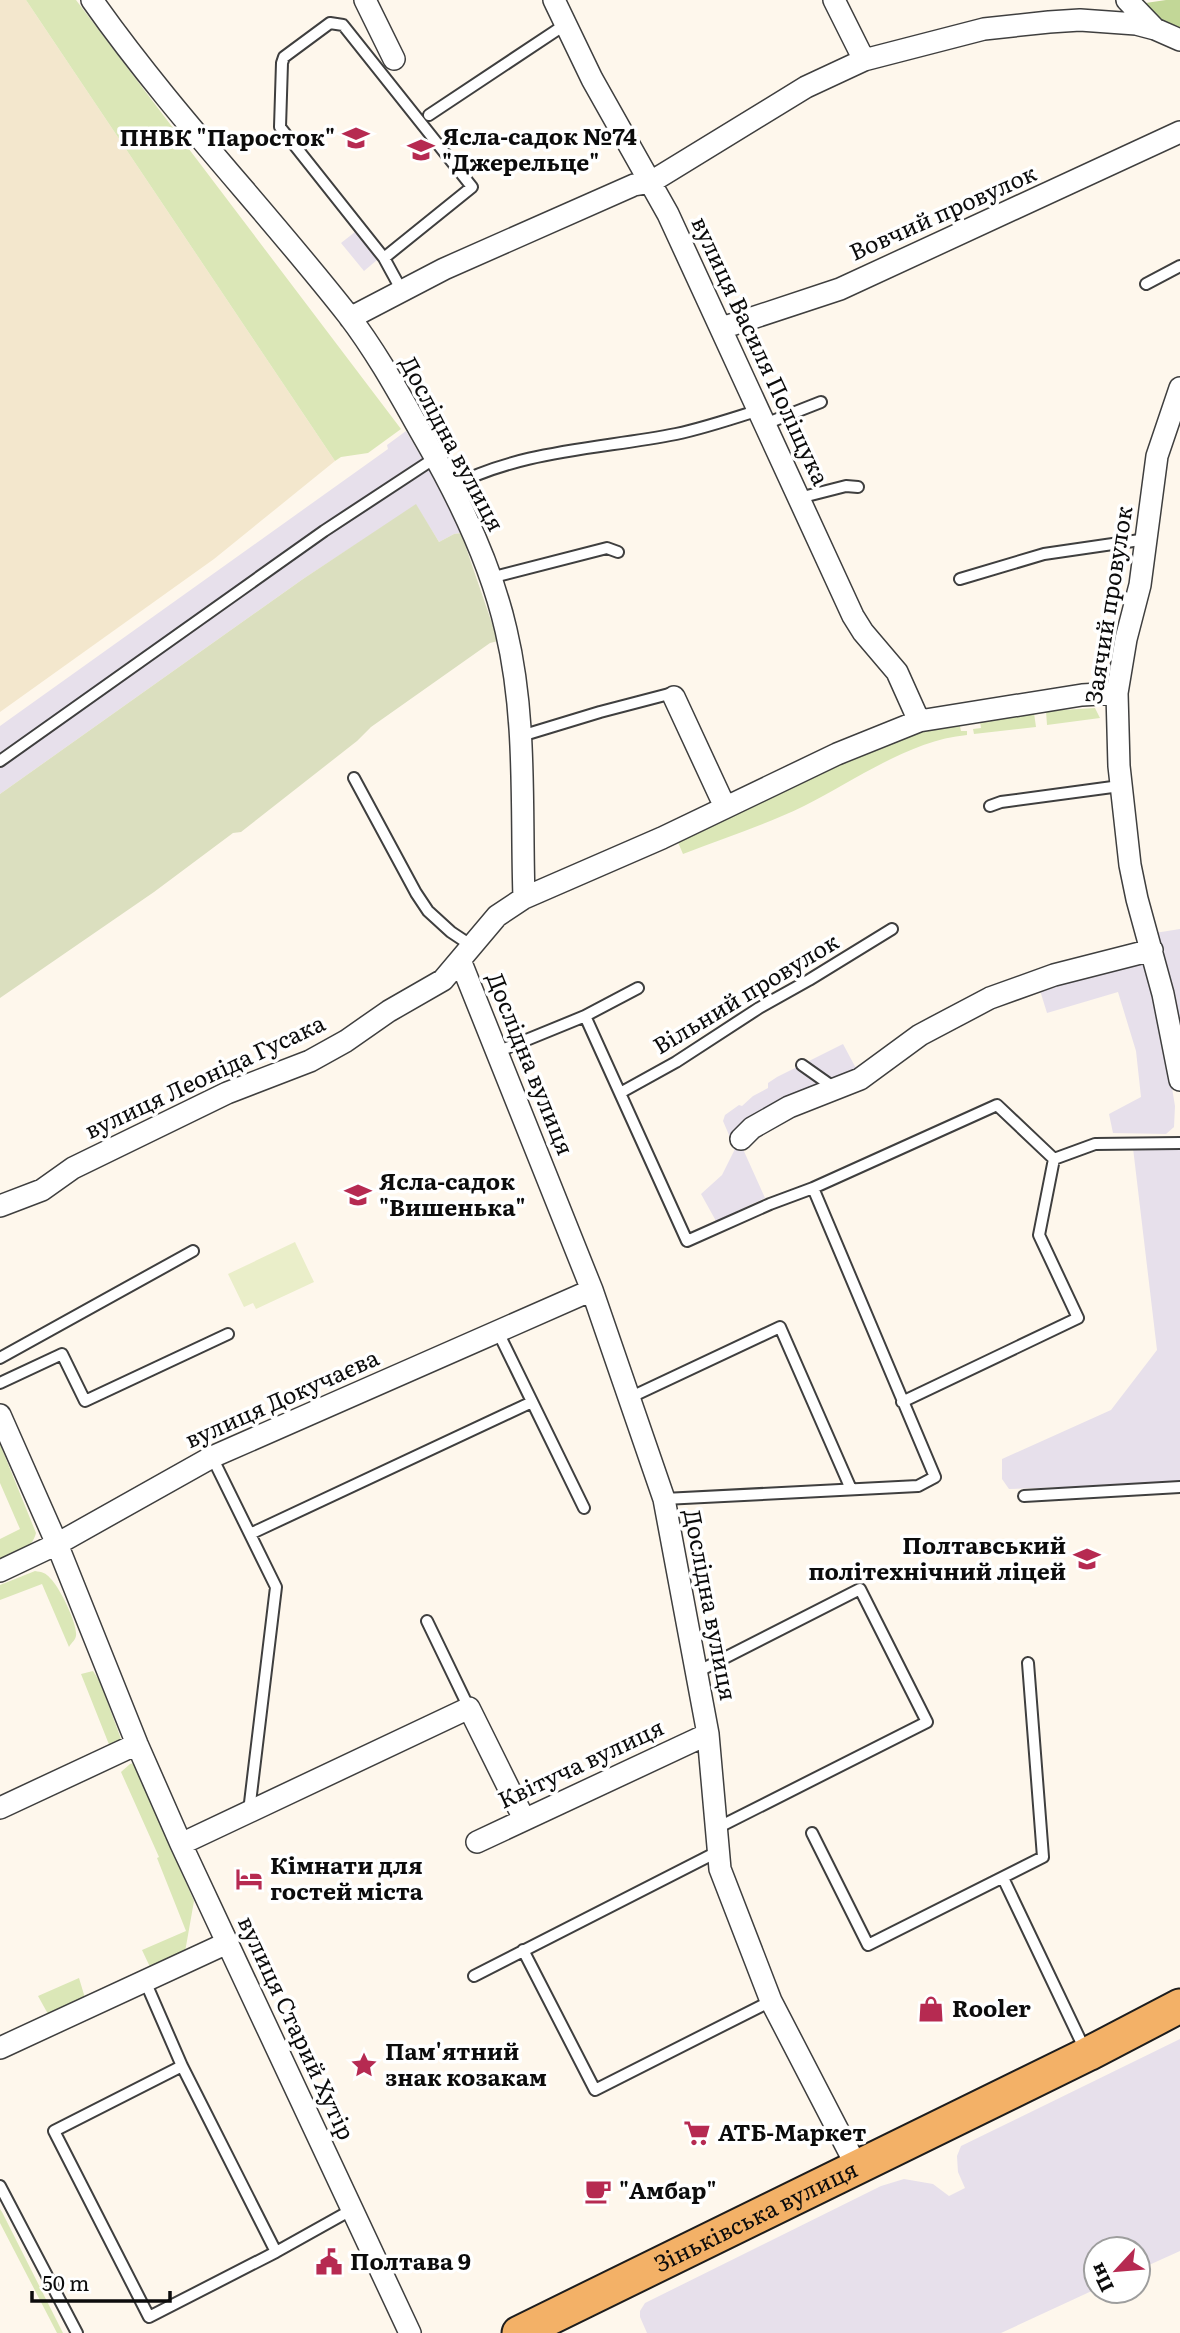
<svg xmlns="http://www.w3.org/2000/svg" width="1180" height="2333" font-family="Literata,serif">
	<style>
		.industrial { fill: #e7e0eb }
		.farmland { fill: #f3e7cd }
		.green { fill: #dbe7b7 }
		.forest { fill: #c2d797 }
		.cemetery { fill: #dbdfbf }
		.pitch { fill: #eaeec9 }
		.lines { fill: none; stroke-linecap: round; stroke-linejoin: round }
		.service-casing { stroke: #3f3f3f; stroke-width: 14 }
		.minor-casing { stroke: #3f3f3f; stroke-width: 24 }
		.primary-casing { stroke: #1d1d1d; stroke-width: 37 }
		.service { stroke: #fff; stroke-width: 10 }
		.minor { stroke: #fff; stroke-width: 21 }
		.primary { stroke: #f3b167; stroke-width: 33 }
		.labels { text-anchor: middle; stroke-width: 7; stroke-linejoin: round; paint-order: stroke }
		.poi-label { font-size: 23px; font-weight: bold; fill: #0c0c0c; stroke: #fff; text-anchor: start }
		.street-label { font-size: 23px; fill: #0c0c0c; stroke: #fff }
	</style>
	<rect width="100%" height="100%" fill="#fef7ec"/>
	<!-- industrial -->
	<path class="industrial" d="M355 232 377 260 364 271 341 243Z
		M406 431 431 473 461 533 454 534 439 542 416 505 303 579 0 794V726L388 449 387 445Z
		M1180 929V1063L1155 933Z
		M1144 957 1156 990 1175 1106 1174 1127 1166 1134 1113 1133 1109 1114 1141 1097 1136 1051 1118 992 1047 1013 1038 984Z
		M843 1044 858 1072 738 1138 765 1198 716 1221 701 1194 722 1175 735 1149 723 1121 725 1115 739 1105 742 1106 753 1096 768 1088V1083L777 1077Z
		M1133 1148H1180V1483L1009 1489 1002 1479V1459L1111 1410 1157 1350Z
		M1180 2039V2251L1138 2270V2249H1096V2289L1001 2333H647L640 2317V2311L645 2303 881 2186 904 2179 933 2184 949 2196 965 2188 958 2172 957 2156 961 2146Z"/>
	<!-- farmland -->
	<path class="farmland" d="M0 0H26L335 461 214 559 0 712Z"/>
	<!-- green -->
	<path class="green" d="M26 0H76L401 429 368 453 341 457 335 461Z
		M1095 708 1100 718 1047 725 1046 711Z
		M1034 713 1036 727 974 734 973 729 981 728 980 722Z
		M959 722 961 731H967V735C910 740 854 781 804 806 765 825 724 838 683 854L677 840 797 782 918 731Z
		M0 1444 36 1533C32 1550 14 1555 0 1562V1539L20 1529 0 1483Z
		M35 1571C42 1572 46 1573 50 1578 59 1586 76 1621 76 1633 77 1639 72 1642 69 1647L42 1584 0 1600V1585Z
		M93 1671 100 1682 121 1739V1744L110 1747 81 1674Z
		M134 1763 194 1901 185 1952 150 1967 142 1950 186 1931 157 1858 159 1857 121 1772 130 1764Z
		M79 1978 85 1998 48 2014 38 1996Z
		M0 2209 2 2212 63 2333H57L0 2223Z"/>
	<!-- forest -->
	<path class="forest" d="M1166 0H1180V32L1171 29 1139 4Z"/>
	<!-- cemetery -->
	<path class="cemetery" d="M416 504 439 542 454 534 461 533 498 641 490 643 371 727 357 741 241 832 233 833 154 892 0 998V794L303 579Z"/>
	<!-- pitch -->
	<path class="pitch" d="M295 1242 314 1282 256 1309 253 1303 244 1307 228 1274Z"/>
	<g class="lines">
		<!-- service casing -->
		<g class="service-casing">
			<path id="service" d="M429 115 566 24
				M384 258 280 127 282 63 284 57 330 23 343 25 472 187 384 258 402 291
				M1146 284 1180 266
				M765 424 821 402
				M451 487C520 450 600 449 676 434 704 428 731 419 759 410
				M799 498 846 486 858 487
				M490 578 607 548 618 552
				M960 579 1044 554 1147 539
				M521 736 600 712 669 694 674 697
				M0 761 324 531 435 458
				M354 778 416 893 428 911 451 932 472 946
				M990 806 1001 802 1120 786
				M585 1016 638 988
				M497 1052 585 1016 687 1241 770 1204 813 1188 997 1105 1054 1159
				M802 1065 836 1089
				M620 1093 676 1062 759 1008 809 980 892 929
				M498 1332 584 1508
				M0 1358 193 1251
				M0 1383 62 1354 85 1401 228 1334
				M629 1398 780 1327 851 1489
				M902 1402 1078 1318 1039 1235 1054 1159 1095 1144 1180 1143
				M212 1457 276 1587 249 1811
				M1024 1496 1180 1487
				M664 1499 918 1486 935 1477 813 1188
				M250 1534 532 1402
				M427 1621 469 1708
				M697 1672 860 1589 927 1722 717 1828
				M812 1833 868 1945 1043 1857 1028 1663
				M1003 1878 1086 2052
				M523 1950 595 2090 771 2001
				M474 1976 719 1851
				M145 1981 182 2066 276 2252
				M182 2066 54 2131 149 2317 276 2252 353 2209
				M0 2186 77 2333"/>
		</g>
		<!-- minor casing -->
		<g class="minor-casing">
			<path id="minor" d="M365 0 394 59
				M554 0 592 79 668 214 853 616 863 632 897 672 919 721
				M834 0 864 60
				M1127 0 1155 29
				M350 318 444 269 634 185 651 182 806 87 864 60 984 29 1049 22 1080 20 1136 24 1155 29 1180 40
				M722 328 840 289 1180 132
				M1180 388 1157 456 1140 585 1126 639 1117 693 1119 766 1130 865 1137 899 1163 994 1180 1080
				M674 697 725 807
				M524 898 662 838 837 754 919 721 1082 695 1117 693
				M460 960 592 1290 664 1499 708 1734 720 1869 771 2001 857 2167
				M741 1139 752 1128 789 1107 860 1079 920 1035 990 998 1054 975 1152 950
				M0 1206 42 1190 73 1168 227 1093 310 1061 346 1041 389 1011 443 980 497 916 524 898C521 809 527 718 506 630 491 564 460 500 426 441 402 399 378 354 348 315 265 209 170 111 92 0
				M0 1415 57 1544 137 1744 181 1844 410 2333
				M0 1571 57 1544 212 1457 592 1290
				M0 1808 137 1744
				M477 1842 708 1734
				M181 1844 469 1708 524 1819
				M0 2048 227 1943"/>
		</g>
		<!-- primary casing -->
		<g class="primary-casing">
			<g id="primary">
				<path id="s1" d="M519 2333 1088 2054 1180 2006"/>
			</g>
		</g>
		<!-- service -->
		<use href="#service" class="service"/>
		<!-- minor -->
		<use href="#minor" class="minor"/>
		<!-- primary -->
		<use href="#primary" class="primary"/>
	</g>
	<!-- icons -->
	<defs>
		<g id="school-bare" transform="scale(2.1)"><path d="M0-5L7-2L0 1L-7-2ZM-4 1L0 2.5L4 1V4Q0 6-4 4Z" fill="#b62a51" stroke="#fff" stroke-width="2.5" paint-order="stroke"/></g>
		<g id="university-bare" transform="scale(2.1)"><path d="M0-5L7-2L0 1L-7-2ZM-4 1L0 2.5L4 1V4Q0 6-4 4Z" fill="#b62a51" stroke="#fff" stroke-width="2.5" paint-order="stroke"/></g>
		<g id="hotel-bare" transform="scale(2.1)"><path d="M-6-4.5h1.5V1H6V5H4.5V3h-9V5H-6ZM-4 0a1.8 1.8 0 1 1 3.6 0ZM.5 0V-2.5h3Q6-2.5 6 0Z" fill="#b62a51" stroke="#fff" stroke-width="2.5" paint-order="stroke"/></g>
		<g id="shop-bare" transform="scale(2.1)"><path d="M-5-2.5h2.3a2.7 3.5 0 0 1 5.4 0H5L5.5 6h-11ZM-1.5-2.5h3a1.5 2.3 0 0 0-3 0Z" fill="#b62a51" stroke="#fff" stroke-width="2.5" paint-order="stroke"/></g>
		<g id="sight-bare" transform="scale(2.1)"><path d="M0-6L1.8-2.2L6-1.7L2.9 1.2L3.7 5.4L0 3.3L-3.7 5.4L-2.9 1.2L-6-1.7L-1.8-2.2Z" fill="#b62a51" stroke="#fff" stroke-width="2.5" paint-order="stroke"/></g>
		<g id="supermarket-bare" transform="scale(2.1)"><path d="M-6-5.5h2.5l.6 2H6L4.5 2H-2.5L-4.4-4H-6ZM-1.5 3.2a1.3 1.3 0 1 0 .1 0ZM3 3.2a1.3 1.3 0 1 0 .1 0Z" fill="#b62a51" stroke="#fff" stroke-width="2.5" paint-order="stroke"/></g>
		<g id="cafe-bare" transform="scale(2.1)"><path d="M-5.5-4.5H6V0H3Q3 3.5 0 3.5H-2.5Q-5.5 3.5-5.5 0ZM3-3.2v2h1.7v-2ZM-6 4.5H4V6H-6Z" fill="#b62a51" stroke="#fff" stroke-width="2.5" paint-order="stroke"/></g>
		<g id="civic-bare" transform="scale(2.1)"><path d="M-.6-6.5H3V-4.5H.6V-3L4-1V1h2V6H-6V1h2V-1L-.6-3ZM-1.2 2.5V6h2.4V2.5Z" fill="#b62a51" stroke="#fff" stroke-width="2.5" paint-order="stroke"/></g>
	</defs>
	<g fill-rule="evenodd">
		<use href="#school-bare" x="356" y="138"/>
		<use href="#school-bare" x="421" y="150"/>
		<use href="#school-bare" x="358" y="1195"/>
		<use href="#university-bare" x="1087" y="1559"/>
		<use href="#hotel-bare" x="249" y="1879"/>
		<use href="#shop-bare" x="931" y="2009"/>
		<use href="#sight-bare" x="364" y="2065"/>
		<use href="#supermarket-bare" x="697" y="2133"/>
		<use href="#cafe-bare" x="598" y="2191"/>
		<use href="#civic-bare" x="329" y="2262"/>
	</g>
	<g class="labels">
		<!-- poi labels -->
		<g class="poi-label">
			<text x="442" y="145">Ясла-садок №74<tspan x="442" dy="26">"Джерельце"</tspan></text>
			<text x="335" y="146" text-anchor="end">ПНВК "Паросток"</text>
			<text x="379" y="1190">Ясла-садок<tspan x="379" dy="26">"Вишенька"</tspan></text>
			<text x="1066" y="1554" text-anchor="end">Полтавський<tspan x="1066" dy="26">політехнічний ліцей</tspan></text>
			<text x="270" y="1874">Кімнати для<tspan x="270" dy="26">гостей міста</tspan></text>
			<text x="952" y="2017">Rooler</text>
			<text x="385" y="2060">Пам'ятний<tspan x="385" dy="26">знак козакам</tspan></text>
			<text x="718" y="2141">АТБ-Маркет</text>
			<text x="619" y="2199">"Амбар"</text>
			<text x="350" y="2270">Полтава 9</text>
		</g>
		<!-- street labels -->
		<g class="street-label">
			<text transform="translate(943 213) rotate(-24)" y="8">Вовчий провулок</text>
			<text transform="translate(760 351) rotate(65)" y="8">вулиця Василя Поліщука</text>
			<text transform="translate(452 444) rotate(62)" y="8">Дослідна вулиця</text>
			<text transform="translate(1109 605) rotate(-81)" y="8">Заячий провулок</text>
			<text transform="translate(746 994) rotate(-31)" y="8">Вільний провулок</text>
			<text transform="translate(530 1064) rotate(68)" y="8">Дослідна вулиця</text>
			<text transform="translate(205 1077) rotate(-25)" y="8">вулиця Леоніда Гусака</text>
			<text transform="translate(282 1399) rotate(-24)" y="8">вулиця Докучаєва</text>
			<text transform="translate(710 1605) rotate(79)" y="8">Дослідна вулиця</text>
			<text transform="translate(581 1764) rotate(-25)" y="8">Квітуча вулиця</text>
			<text transform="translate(296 2028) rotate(65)" y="8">вулиця Старий Хутір</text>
			<text dy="8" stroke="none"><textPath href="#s1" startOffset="264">Зіньківська вулиця</textPath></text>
		</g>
	</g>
	<!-- north arrow -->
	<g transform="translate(1117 2270) rotate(244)"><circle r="33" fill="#ffffff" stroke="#9e9e9e" stroke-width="2"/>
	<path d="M0-5L12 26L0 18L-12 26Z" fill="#b62a51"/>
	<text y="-10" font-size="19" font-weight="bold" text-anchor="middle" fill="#0c0c0c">Пн</text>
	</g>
	<!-- scale -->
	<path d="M32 2291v10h138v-10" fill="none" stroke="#0c0c0c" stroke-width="3.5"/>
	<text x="42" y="2291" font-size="21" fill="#0c0c0c" stroke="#ffffff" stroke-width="5" paint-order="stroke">50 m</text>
</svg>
